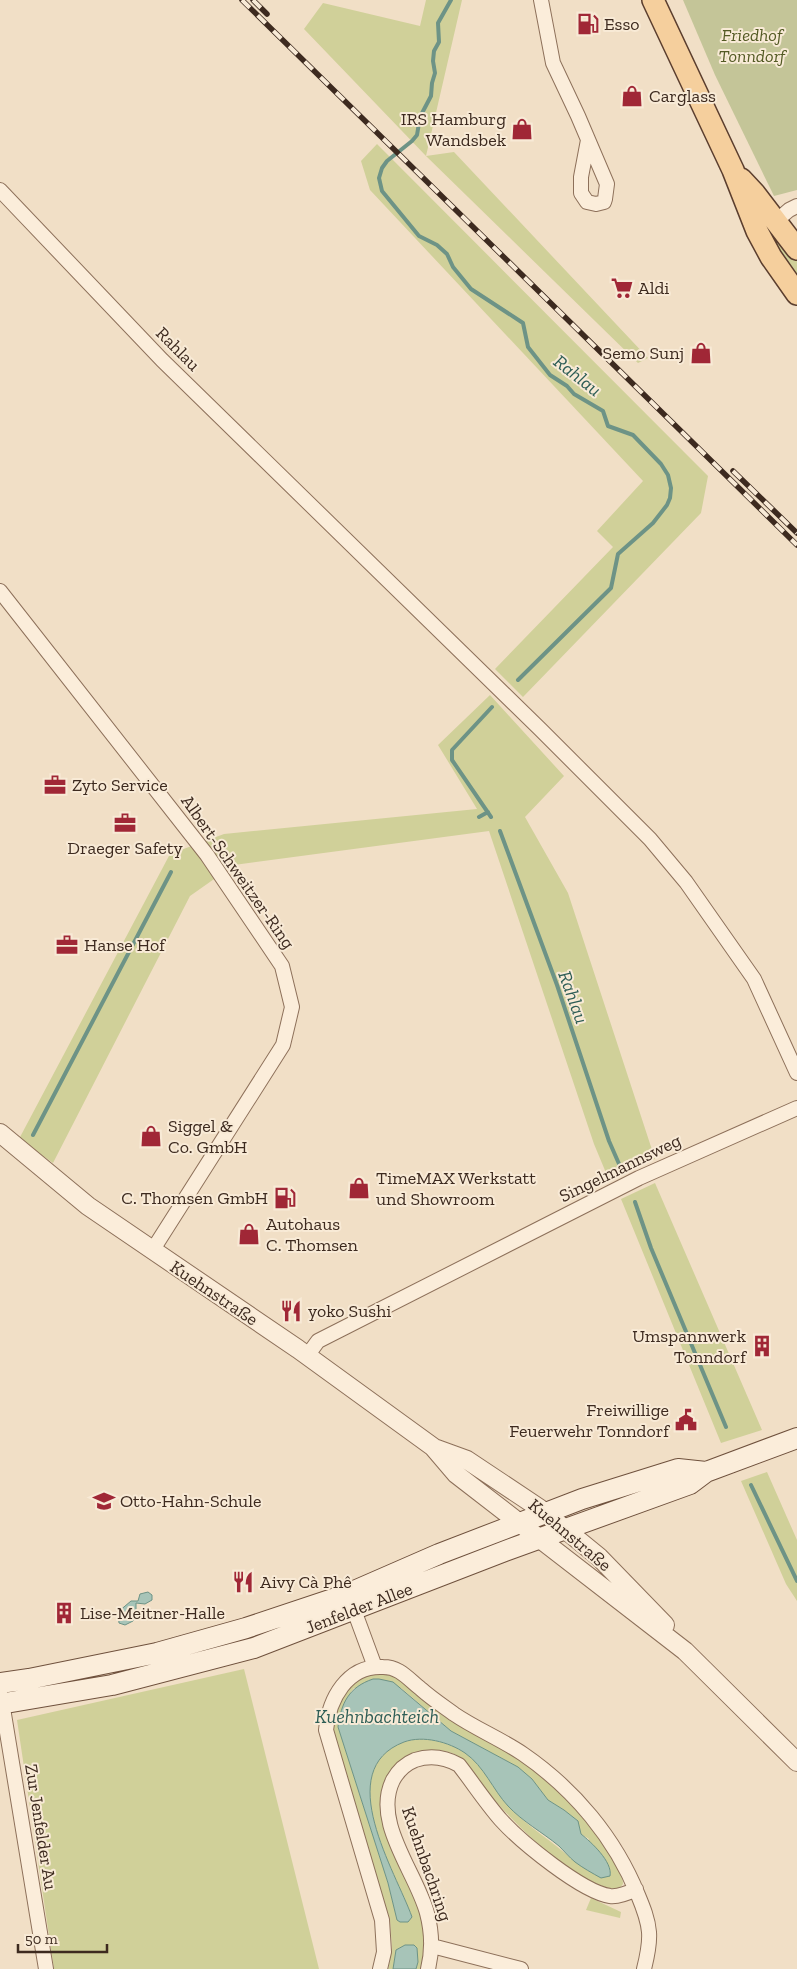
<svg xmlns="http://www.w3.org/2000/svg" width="797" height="1969" font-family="'Zilla Slab',serif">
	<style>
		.green { fill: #d0d099; fill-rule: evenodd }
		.cemetery { fill: #c4c598 }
		.water { fill: #a7c4b8; stroke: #6d9386 }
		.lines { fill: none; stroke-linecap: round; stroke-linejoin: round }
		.stream { stroke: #6d9386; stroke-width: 4 }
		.minor-casing { stroke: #8d705a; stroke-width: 16 }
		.tertiary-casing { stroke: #8d705a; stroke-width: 20 }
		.secondary-casing { stroke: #6f513d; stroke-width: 22 }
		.primary-casing { stroke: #5b3e2e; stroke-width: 24 }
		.minor { stroke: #fbedda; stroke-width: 14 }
		.tertiary { stroke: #fbedda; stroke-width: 18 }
		.secondary { stroke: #fbedda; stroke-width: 20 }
		.primary { stroke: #f5cf9d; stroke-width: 21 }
		.rail-casing { stroke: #3d2a1f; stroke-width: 5.5 }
		.rail { stroke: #f8ead6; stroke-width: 4; stroke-dasharray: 11; stroke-linecap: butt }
		.labels { text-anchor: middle; stroke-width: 4; stroke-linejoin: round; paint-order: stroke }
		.poi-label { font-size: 18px; fill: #3d2a1f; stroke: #f8ead6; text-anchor: start }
		.park-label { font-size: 18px; font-style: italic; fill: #535a24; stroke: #f8ead6 }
		.street-label { font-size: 18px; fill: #3d2a1f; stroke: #f8ead6 }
		.water-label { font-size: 19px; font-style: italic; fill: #2d5d55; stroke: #f8ead6 }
	</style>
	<rect width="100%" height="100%" fill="#f1dfc6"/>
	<!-- green -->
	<path class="green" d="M426 0H462L426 156 454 152 648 358 638 363 426 156 304 29 323 3 420 26Z
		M377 144 708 476 701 513 523 697 495 669 613 547 597 531 643 481 370 190 361 161Z
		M755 208 797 257V284Z
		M490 695 564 776 525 817 568 893 655 1159 609 1180 594 1144 489 831 234 865 190 896 53 1163 19 1139 170 854 224 834 477 809 438 745Z
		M655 1183 762 1430 721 1443 621 1199Z
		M767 1472 797 1540V1601L786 1584 741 1481Z
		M244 1669 319 1969H54L17 1720Z
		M387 1671 531 1767 557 1788 589 1824 615 1860 622 1873 623 1884 619 1889C579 1890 515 1824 490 1795 479 1781 471 1764 456 1755 443 1747 417 1751 405 1757 387 1767 377 1795 381 1814 384 1824 390 1835 394 1845 403 1869 413 1892 421 1916 425 1933 426 1952 422 1969H416L418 1961 414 1945H405L396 1950 393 1969H388L392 1948 390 1920 336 1749 332 1725 339 1699 345 1689 370 1672ZM354 1688H401L451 1731 518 1767 532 1779 548 1800 564 1810 577 1821 581 1834 589 1839 575 1862C554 1842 528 1827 508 1806 493 1790 484 1766 465 1753 449 1742 423 1735 404 1742 331 1770 396 1872 412 1917L397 1920 388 1883 338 1727C340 1712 345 1700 354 1688Z
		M591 1898 621 1912 620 1918 586 1910Z"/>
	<!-- cemetery -->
	<path class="cemetery" d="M683 0H797V190L774 196 715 75Z"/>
	<!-- water -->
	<path class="water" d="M148 1592 152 1595V1600L145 1604 136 1603V1615L133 1621 125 1625 119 1623 118 1612 131 1601H138L140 1594Z
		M373 1679H379L393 1682 451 1731 518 1767 532 1779 548 1800 564 1810 578 1821 581 1834C591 1842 613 1862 610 1876L601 1878C592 1873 583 1868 575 1862 569 1857 564 1851 559 1846 542 1832 523 1822 508 1806 493 1790 484 1766 465 1753 449 1742 423 1735 404 1742 331 1770 396 1872 412 1917L408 1922H400L397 1920 388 1883 338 1727C341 1703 349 1687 373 1679Z
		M405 1945H414L417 1948 418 1962 416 1969H393L396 1950Z"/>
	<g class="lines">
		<!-- stream -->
		<path class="stream" d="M451 0 438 23 439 42 434 51 433 61 435 73 432 83 431 96 420 117 417 135 412 141 387 161 382 168 379 178 382 191 419 236 437 245 447 254 453 267 471 289 523 323 528 347 550 375 567 386 574 394 603 411 608 426 633 435 661 464 668 475 671 488 670 498 667 505 653 523 618 554 611 588 518 680
			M479 817 488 812
			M491 817 452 760V750L492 707
			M500 831 557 985 609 1141 623 1173
			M33 1135 171 872
			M635 1202 651 1248 726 1427
			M751 1485 797 1581"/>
		<!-- minor casing -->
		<g class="minor-casing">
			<path id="minor" d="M541 0 553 63 578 116 607 184 605 199 604 202 596 204 587 202 581 193V177L588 140
				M0 190 162 360 540 729 650 839 686 882 754 979 797 1073
				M775 222 789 210 797 206
				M0 591 207 855 282 966 292 1007 283 1045 152 1251
				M307 1356 318 1341 639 1178 797 1108
				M354 1610 375 1667
				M1 1696 46 1969
				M432 1946 521 1969
				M380 1969 384 1952 382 1920 326 1730C329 1699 347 1665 383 1667 400 1667 408 1679 421 1689 431 1698 443 1706 454 1714 476 1729 501 1739 523 1754 574 1789 615 1838 638 1895 643 1907 648 1919 649 1932 650 1944 647 1957 644 1969
				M428 1969C433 1949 432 1932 427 1913 416 1872 372 1822 393 1780 398 1771 405 1764 415 1760 430 1755 445 1757 459 1765 473 1783 486 1803 501 1820 521 1842 582 1892 610 1896 619 1897 628 1893 636 1889"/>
		</g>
		<!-- tertiary casing -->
		<g class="tertiary-casing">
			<path id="tertiary" d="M0 1133 88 1206 298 1349 433 1447 456 1474 685 1651 797 1762
				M434 1448 467 1460 539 1508 599 1557 665 1625"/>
		</g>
		<!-- secondary casing -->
		<g class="secondary-casing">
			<path id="secondary" d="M0 1683 29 1679 157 1653 246 1628 345 1595 439 1554 582 1499 678 1469 706 1472
				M0 1704 112 1685 254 1648 505 1551 690 1484 706 1472 797 1438"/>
		</g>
		<!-- primary casing -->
		<g class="primary-casing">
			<path id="primary" d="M653 0 733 170 757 231 771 257 797 294
				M741 179 755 194 797 249"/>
		</g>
		<!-- minor -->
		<use href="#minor" class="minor"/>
		<!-- tertiary -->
		<use href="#tertiary" class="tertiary"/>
		<!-- secondary -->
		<use href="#secondary" class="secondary"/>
		<!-- primary -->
		<use href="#primary" class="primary"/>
		<!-- rail casing -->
		<g class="rail-casing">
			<path id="rail" d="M242 0 797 545
				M253 0 267 14
				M733 471 797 533"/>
		</g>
		<!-- rail -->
		<use href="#rail" class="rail"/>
	</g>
	<!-- icons -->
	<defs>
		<g id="fuel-bare" transform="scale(1.725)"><path d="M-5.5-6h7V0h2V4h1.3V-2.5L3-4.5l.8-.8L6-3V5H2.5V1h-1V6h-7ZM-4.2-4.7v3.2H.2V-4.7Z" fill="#a02736" stroke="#f8ead6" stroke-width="2.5" paint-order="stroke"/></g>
		<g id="shop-bare" transform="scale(1.725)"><path d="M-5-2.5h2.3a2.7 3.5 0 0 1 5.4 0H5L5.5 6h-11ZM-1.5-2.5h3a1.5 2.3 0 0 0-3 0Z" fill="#a02736" stroke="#f8ead6" stroke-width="2.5" paint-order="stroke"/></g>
		<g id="supermarket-bare" transform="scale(1.725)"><path d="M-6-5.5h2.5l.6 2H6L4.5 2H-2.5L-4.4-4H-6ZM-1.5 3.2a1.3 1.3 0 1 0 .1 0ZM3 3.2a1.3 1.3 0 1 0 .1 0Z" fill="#a02736" stroke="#f8ead6" stroke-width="2.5" paint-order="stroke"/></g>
		<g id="office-bare" transform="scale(1.725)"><path d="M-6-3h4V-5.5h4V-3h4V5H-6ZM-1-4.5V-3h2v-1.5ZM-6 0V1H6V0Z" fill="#a02736" stroke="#f8ead6" stroke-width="2.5" paint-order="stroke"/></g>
		<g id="restaurant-bare" transform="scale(1.725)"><path d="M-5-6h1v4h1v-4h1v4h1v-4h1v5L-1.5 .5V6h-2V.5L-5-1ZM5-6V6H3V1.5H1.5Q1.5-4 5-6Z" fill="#a02736" stroke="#f8ead6" stroke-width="2.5" paint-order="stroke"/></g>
		<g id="building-bare" transform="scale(1.725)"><path d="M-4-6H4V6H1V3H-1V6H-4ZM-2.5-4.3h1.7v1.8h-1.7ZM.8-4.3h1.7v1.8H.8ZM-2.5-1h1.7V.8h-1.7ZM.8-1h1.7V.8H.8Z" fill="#a02736" stroke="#f8ead6" stroke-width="2.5" paint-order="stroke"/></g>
		<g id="civic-bare" transform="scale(1.725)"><path d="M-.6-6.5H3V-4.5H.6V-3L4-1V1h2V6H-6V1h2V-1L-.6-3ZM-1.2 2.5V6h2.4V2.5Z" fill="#a02736" stroke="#f8ead6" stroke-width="2.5" paint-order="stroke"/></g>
		<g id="school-bare" transform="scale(1.725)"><path d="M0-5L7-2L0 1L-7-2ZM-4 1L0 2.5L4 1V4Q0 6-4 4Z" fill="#a02736" stroke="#f8ead6" stroke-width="2.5" paint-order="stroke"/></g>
	</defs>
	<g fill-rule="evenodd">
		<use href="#fuel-bare" x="588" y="24"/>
		<use href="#shop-bare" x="632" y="96"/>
		<use href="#shop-bare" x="522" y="129"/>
		<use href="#supermarket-bare" x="622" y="288"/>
		<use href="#shop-bare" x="701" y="353"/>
		<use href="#office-bare" x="55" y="785"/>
		<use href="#office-bare" x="125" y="823"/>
		<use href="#office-bare" x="67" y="945"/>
		<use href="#shop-bare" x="151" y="1136"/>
		<use href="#shop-bare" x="359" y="1188"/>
		<use href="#fuel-bare" x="285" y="1198"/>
		<use href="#shop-bare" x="249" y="1234"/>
		<use href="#restaurant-bare" x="291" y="1311"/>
		<use href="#building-bare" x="762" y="1346"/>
		<use href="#civic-bare" x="686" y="1420"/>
		<use href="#school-bare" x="104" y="1501"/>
		<use href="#restaurant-bare" x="243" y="1582"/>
		<use href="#building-bare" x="64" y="1613"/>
	</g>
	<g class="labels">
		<!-- poi labels -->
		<g class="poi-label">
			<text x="604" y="30">Esso</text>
			<text x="649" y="102">Carglass</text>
			<text x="506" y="125" text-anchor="end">IRS Hamburg<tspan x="506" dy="21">Wandsbek</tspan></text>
			<text x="638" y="294">Aldi</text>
			<text x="684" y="359" text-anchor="end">Semo Sunj</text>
			<text x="72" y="791">Zyto Service</text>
			<text x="125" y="854" text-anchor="middle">Draeger Safety</text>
			<text x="84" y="951">Hanse Hof</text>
			<text x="168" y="1132">Siggel &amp;<tspan x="168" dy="21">Co. GmbH</tspan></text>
			<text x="376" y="1184">TimeMAX Werkstatt<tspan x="376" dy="21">und Showroom</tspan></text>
			<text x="268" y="1204" text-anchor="end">C. Thomsen GmbH</text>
			<text x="266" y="1230">Autohaus<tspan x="266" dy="21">C. Thomsen</tspan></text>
			<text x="308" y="1317">yoko Sushi</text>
			<text x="746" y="1342" text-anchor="end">Umspannwerk<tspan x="746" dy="21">Tonndorf</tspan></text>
			<text x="669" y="1416" text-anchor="end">Freiwillige<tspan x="669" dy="21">Feuerwehr Tonndorf</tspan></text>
			<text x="120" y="1507">Otto-Hahn-Schule</text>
			<text x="260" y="1588">Aivy Cà Phê</text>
			<text x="80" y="1619">Lise-Meitner-Halle</text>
		</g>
		<!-- park labels -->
		<g class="park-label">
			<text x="752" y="41">Friedhof<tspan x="752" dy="21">Tonndorf</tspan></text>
		</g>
		<!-- street labels -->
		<g class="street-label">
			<text transform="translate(178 349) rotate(45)" y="6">Rahlau</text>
			<text transform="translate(238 872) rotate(55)" y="6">Albert-Schweitzer-Ring</text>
			<text transform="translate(620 1168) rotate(-26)" y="6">Singelmannsweg</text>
			<text transform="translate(214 1293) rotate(34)" y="6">Kuehnstraße</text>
			<text transform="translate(570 1535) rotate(40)" y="6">Kuehnstraße</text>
			<text transform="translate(359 1608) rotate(-21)" y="6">Jenfelder Allee</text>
			<text transform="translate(41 1827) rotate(81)" y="6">Zur Jenfelder Au</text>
			<text transform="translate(427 1864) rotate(71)" y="6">Kuehnbachring</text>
		</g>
		<!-- water labels -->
		<g class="water-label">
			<text transform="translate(578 375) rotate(38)" y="7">Rahlau</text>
			<text transform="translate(574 997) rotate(70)" y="7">Rahlau</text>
			<text x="377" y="1723">Kuehnbachteich</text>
		</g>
	</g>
	<!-- scale -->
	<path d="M18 1944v8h89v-8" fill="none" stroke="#3d2a1f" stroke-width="2.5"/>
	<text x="25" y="1944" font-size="15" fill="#3d2a1f" stroke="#f8ead6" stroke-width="4" paint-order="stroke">50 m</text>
</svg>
